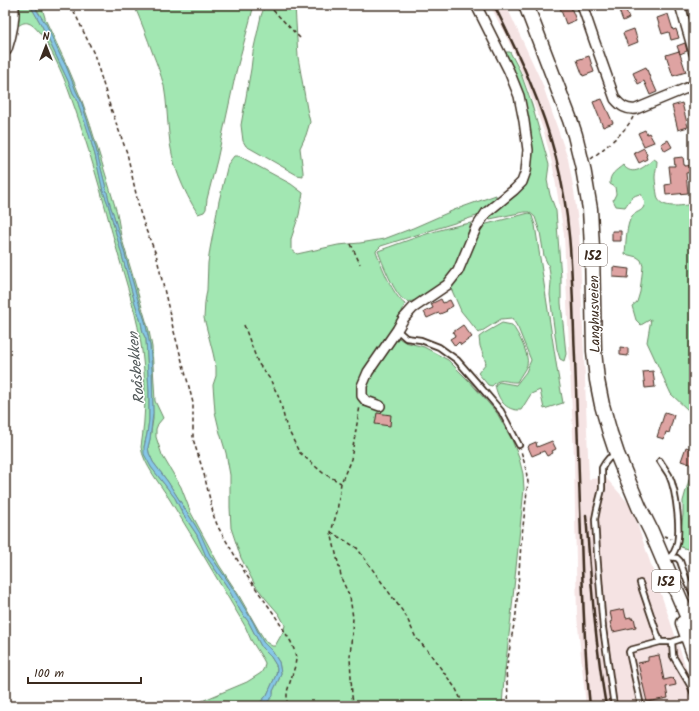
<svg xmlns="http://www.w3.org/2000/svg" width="699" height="711" font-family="Kalam,sans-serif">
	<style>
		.built { fill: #f5e3e3 }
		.green { fill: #a2e7b2; stroke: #6e8868 }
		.water { fill: #86c7e7; stroke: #688897 }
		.building { fill: #dea3a2; stroke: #3b2a1e }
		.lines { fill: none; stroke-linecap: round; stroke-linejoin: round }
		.lane-casing { stroke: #3b2a1e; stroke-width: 8 }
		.street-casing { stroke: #3b2a1e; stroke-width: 12 }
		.secondary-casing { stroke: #3b2a1e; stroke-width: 16 }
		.primary-casing { stroke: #3b2a1e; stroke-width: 17 }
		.path { stroke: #3b2a1e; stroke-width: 1.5; stroke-dasharray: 4 3; stroke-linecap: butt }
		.lane { stroke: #fff; stroke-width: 4.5 }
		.street { stroke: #fff; stroke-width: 9 }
		.secondary { stroke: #fff; stroke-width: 13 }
		.primary { stroke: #fff; stroke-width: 14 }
		.rail { stroke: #3b2a1e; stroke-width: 2.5 }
		.labels { text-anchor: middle; stroke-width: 3; stroke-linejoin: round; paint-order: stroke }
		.shield { fill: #fff; stroke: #766a62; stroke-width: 1 }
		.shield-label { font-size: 13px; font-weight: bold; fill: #3b2a1e }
		.street-label { font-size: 14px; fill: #3b2a1e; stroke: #fff }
		.water-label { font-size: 15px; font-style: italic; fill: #52595a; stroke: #fff }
	</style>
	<rect width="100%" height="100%" fill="#fff"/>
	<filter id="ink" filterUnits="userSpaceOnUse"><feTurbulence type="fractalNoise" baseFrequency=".025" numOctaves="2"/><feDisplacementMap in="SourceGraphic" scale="8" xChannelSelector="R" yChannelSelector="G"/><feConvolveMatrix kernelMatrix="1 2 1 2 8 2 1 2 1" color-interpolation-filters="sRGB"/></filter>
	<g filter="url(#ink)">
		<!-- built -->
		<path class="built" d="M490 5H506L542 83 568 159 574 191 579 231 589 479 606 478 631 506 694 691V706H586L577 616 574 457 564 234 553 167 544 132 528 88 513 50Z"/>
		<!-- green -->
		<path class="green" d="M18 5H30L42 26 70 85 73 93 77 99 81 113 85 120 95 155 103 191 108 204 135 303 141 322 143 333 146 339 149 391V420L147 434 144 447 151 467 175 498 183 514 197 535 206 556 226 585 241 612 248 621 262 648 271 657 276 665 277 669 276 675 272 684 267 695 257 706H190L247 682 261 673 264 668 265 663 263 659 251 640 245 626C220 584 196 542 170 500 161 485 143 464 141 447 146 415 146 383 142 351 138 318 127 286 118 254 103 199 88 143 68 89 63 75 43 27 28 23 24 22 21 24 18 26L19 13Z
			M35 5H42L43 11 46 21 69 70 82 101 90 124 106 176 117 213 121 236 149 331 152 347 155 401 163 418 158 424 156 429V437L162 455 181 487 191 513 219 565 238 594 259 631 266 642 272 646H275L284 630 285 625 279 614 266 599 255 585 241 558 231 528 230 507V475L226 453 220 433 215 412 213 385 216 376V367L213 353 204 318 205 302 207 290 208 263 210 249 219 201 228 164 234 156H239L291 184 303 193 299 215 291 239V249L297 254 338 245 360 243 384 239 413 228 454 210 496 195V198L480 215 381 246 376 251C381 265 393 296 405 304L397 324 391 333 405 342 424 347 448 360 470 382 497 413 512 440 519 458 523 474 524 489 511 617 504 679 502 706H264L273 694V691L279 679 281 673 279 662 272 651 263 642 253 622 230 584 210 555 195 525 168 482 153 462 149 453 148 447 150 439 153 419 152 370 150 346 145 321 137 297 113 213 111 208 95 145 81 101 76 91 66 66 60 55Z
			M134 5H254L236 72 217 160 207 199 206 209 204 212 198 214C183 190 171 163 169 134 167 118 167 102 164 86 161 75 157 64 153 54 147 37 141 21 134 5Z
			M265 5H295L298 57 307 109 310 122 306 135 300 148 303 172V176L297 175 246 146 243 141 241 125 251 69 253 52 261 16Z
			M506 52H510L520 71 532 105 549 165 547 180 550 195 556 211 561 278V303L566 354 564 361 560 359 557 349 553 320 550 295 551 282 549 267 544 256 540 232 535 217 529 212H524L490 219 486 217 522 187 532 149 505 56Z
			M654 159 657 161C657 167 655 172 655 177 655 181 657 196 658 199 664 210 685 205 694 204V412L689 411 671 394 647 342 651 319 641 325 636 320 632 306 637 302 640 292 643 266 641 260 637 257 625 254C626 245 626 224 632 216 635 212 642 212 644 206 646 202 643 198 641 194 632 195 630 200 625 207L616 206 613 200 616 194 615 187 610 184C609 174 616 171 623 165 633 178 645 166 654 159Z
			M529 213 532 216 535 225 557 369 563 403 544 409 540 390 531 394 521 410C505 411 498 399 495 385L499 382 516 385 526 372 531 360 518 328 512 318 501 319 479 333 461 311 450 286 479 226Z
			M471 223C465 240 459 271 445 282 439 287 431 291 424 295 418 299 411 304 404 300 395 295 382 262 378 251 409 240 439 228 471 223Z
			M502 323 512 325C518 333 530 355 527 365 525 370 520 376 517 382 506 383 501 376 492 386L488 385 478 373 486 363 480 346 479 337 483 334Z
			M694 471V548L687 549 681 547 675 539 681 530 683 515V501L689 480Z"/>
		<!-- water -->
		<path class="water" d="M30 5H35L37 11 46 24 60 55 66 66 76 91 81 101 95 145 111 208 113 213 137 297 145 321 150 346 152 371 153 413 150 439 148 447 149 453 153 462 168 482 195 525 201 535 210 555 230 584 253 622 263 642 272 651 279 662 281 673 279 679 273 691V696L264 706H257L267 695 272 684 276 675 277 669 276 665 271 657 262 648 248 621 241 612 226 585 206 556 197 535 183 514 175 498 151 467 144 454V447L147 434 149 420V391L146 339 143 333 141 322 135 303 108 204 103 191 95 155 86 125 81 113 77 99 73 93 70 85 42 26Z"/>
		<!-- building -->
		<path class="building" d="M559 5H570L576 20 566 24Z
			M617 5H624L629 18 623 21Z
			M668 14 673 30 676 29 679 38 671 40 669 32 662 34 657 18Z
			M634 29 638 42 628 46 623 33Z
			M685 43 687 51 680 54 677 46Z
			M679 51 686 72 673 76 666 55Z
			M589 56 594 72 583 76 577 60Z
			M646 67 652 83H653L657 92 650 95 644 81 638 84 633 73Z
			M602 99 613 123 603 127 593 102Z
			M682 103 688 127 678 130 672 106Z
			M645 130 647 134 649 133 654 142 644 146 638 133Z
			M668 140 672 147 665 151 661 144Z
			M644 148 647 155 646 156 647 159 639 163 634 153Z
			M683 157 684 165H685V166L694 165V172L686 173 688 193 666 195 665 185 671 184 669 166H675L674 158Z
			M612 231H621V241H612Z
			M613 267 629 269 628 278 613 277Z
			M441 299 443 303 450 300 453 306 446 310 447 311 440 314 439 313 436 314 427 318 424 312 433 308 431 304Z
			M463 325 472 337 461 345 459 342 455 346 450 339 455 336 453 332Z
			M620 347 628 348V356L620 355Z
			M653 371 655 387 645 388 643 372Z
			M665 412 674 415 669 433 666 432 664 439 657 437Z
			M377 413 391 415 390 426 375 424Z
			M552 441 556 449 552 451 553 453 547 456 544 451 532 456 528 447 529 446V445L536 442 537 447Z
			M686 447 694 450V461L693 465 681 461Z
			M624 609 626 618 631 617V619L634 618 636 627 613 632 610 622 612 621 610 612Z
			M659 655 664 680 672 678 675 681 676 685 666 687 668 698 647 702 638 663 648 661V657Z"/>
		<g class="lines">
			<!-- lane casing -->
			<g class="lane-casing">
				<path id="lane" d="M691 86 694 99
					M397 330 406 338 421 340 439 347 457 360 478 384 501 411 519 445
					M660 461C663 466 666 470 669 475 676 490 683 537 674 552 673 554 671 555 670 557
					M669 557 677 558 680 561 687 581 694 596
					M640 583 660 642
					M672 642 673 656 690 685 694 694
					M614 706 603 628 597 553 595 519 597 509 602 489V468L605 463 609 458 616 455
					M641 706 629 652 630 650 660 642H672L687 637"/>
			</g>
			<!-- street casing -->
			<g class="street-casing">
				<path id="street" d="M582 5 594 40 615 99C621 106 626 110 636 109L694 85
					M680 5 694 53
					M380 406 366 401 362 396V386L368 372 397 330 404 318 413 308 447 285 458 271 476 228 486 213 514 190 522 182 526 171 528 150 524 121 519 96 509 71 476 5"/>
			</g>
			<!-- secondary casing -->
			<g class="secondary-casing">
				<path id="secondary" d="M5 49C10 34 13 21 12 5"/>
			</g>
			<!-- primary casing -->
			<g class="primary-casing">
				<path id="primary" d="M526 5 570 120 575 135 583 168 590 209 592 248 594 351 597 380 602 405 610 433 617 454 639 507 651 531 694 632
					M683 623 694 654"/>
			</g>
			<!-- path -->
			<path class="path" d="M71 5 94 54 110 106 127 153 140 212 146 230 156 254 173 328 188 383 193 403V439L204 474 214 517 218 527 247 576 274 614 291 642 295 652 296 659 295 666 287 692V702L288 706
				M268 5 301 39
				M591 159C604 148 626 132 633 117
				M351 244 360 264
				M244 325 258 363 270 379 280 400 286 425 299 452 323 473 341 483
				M331 532 357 548 406 616 416 638 428 651 456 689 464 706
				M664 536 670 538 671 539
				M354 706 352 696 350 657 353 618 350 597 342 580 331 532 337 512 341 483 351 459 360 406
				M509 706 506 671 511 640 516 614 521 544 528 482 525 465 521 451"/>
			<!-- lane -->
			<use href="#lane" class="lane"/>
			<!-- street -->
			<use href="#street" class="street"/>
			<!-- secondary -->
			<use href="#secondary" class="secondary"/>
			<!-- primary -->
			<use href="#primary" class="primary"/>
			<!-- rail -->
			<path class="rail" d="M494 5C519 55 542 104 556 158 573 223 572 291 575 358 577 418 579 478 581 537 583 594 584 650 590 706
				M586 515C591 579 595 643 606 706"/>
		</g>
	</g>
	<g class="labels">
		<!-- shield labels -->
		<g class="shield">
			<rect x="579" y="244" width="28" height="22" rx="3"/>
			<rect x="652" y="570" width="28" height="22" rx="3"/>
		</g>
		<g class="shield-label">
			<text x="593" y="260">152</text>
			<text x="666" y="586">152</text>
		</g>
		<!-- street labels -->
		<g class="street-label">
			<text transform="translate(594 314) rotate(-91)" y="5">Langhusveien</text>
		</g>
		<!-- water labels -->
		<g class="water-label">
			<text transform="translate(136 368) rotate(-95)" y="5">Roåsbekken</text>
		</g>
	</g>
	<!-- margin -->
	<rect width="699" height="711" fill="none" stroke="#fff" stroke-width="20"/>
	<rect x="10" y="10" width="679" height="691" fill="none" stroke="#3b2a1e" stroke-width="1.5" filter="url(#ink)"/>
	<!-- north arrow -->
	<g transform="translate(46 46)" stroke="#ffffff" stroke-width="3" paint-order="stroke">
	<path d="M0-3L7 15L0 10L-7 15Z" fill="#3b2a1e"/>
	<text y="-6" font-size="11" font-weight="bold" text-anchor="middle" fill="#3b2a1e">N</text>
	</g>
	<!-- scale -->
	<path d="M28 677v6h113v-6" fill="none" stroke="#3b2a1e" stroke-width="2"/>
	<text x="34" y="677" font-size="12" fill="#3b2a1e" stroke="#ffffff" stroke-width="3" paint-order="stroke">100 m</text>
</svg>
